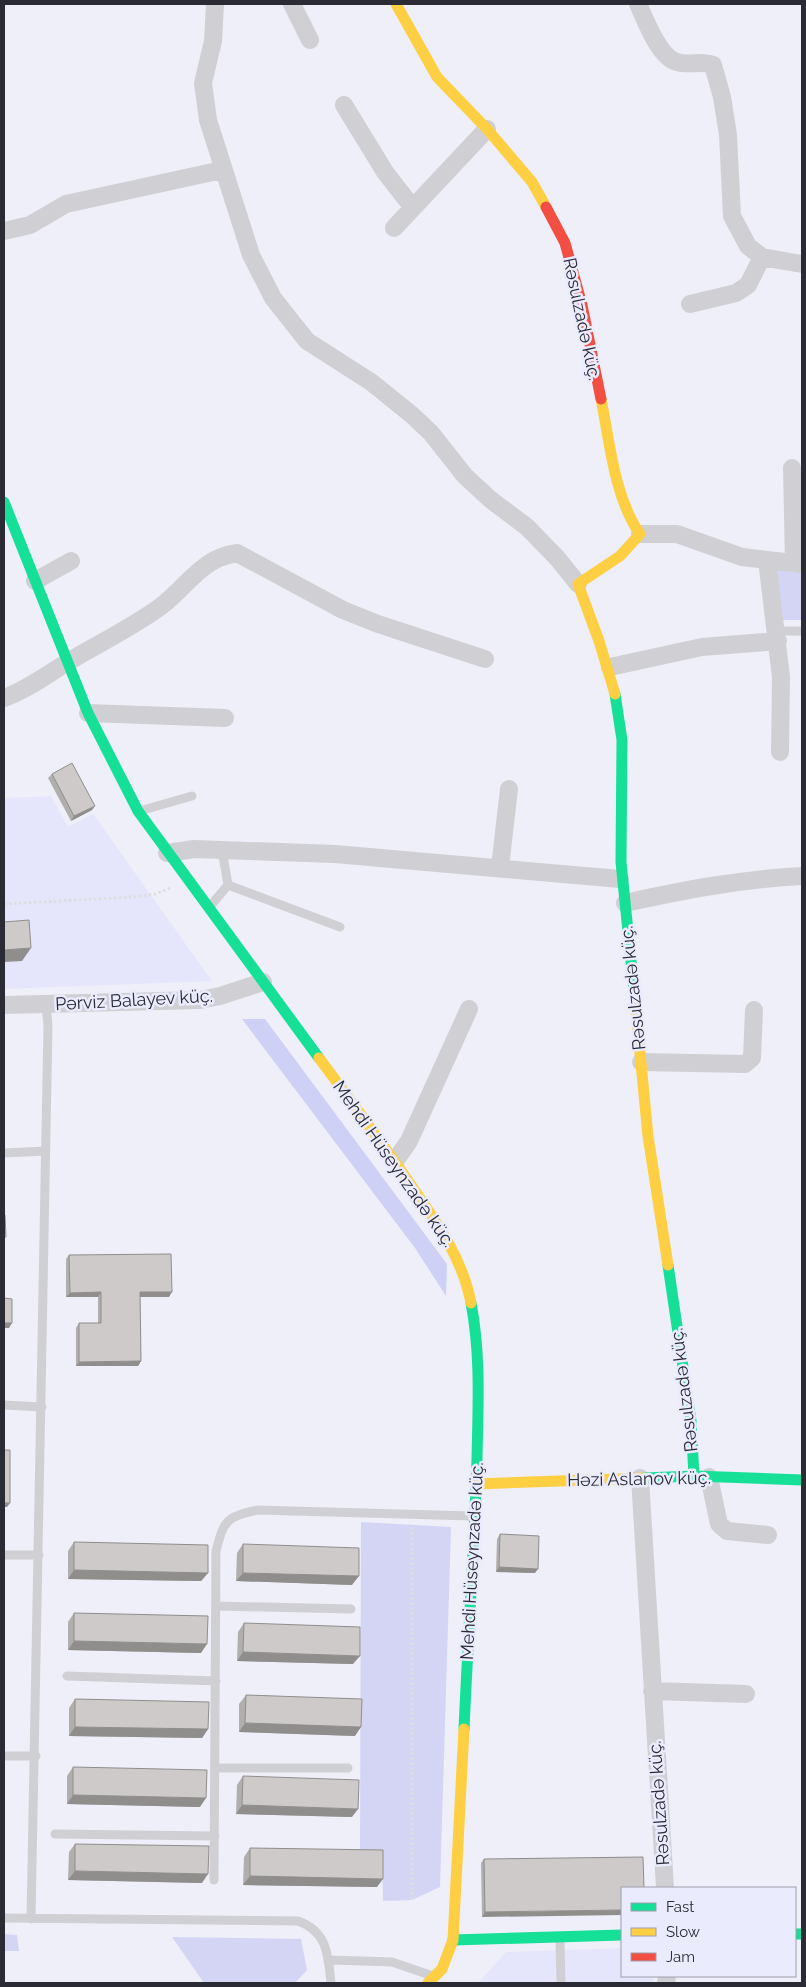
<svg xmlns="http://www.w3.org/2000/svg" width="806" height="1987" font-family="Raleway,sans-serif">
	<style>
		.built { fill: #e5e6fb }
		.green { fill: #d4d5f5 }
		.forest { fill: #cfd0f6 }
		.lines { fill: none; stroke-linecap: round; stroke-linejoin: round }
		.path { stroke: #dedee1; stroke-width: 3; stroke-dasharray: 2.5 2.5; stroke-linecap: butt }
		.lane { stroke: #d0d0d4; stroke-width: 9 }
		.street { stroke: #d0d0d4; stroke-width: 18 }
		.fast { stroke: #16e098; stroke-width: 11 }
		.slow { stroke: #ffcf43; stroke-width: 11 }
		.jam { stroke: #f24e42; stroke-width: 11 }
		.wall { fill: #b1aeae }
		.shaded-wall { fill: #908d8d }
		.building { fill: #cecaca; stroke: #908d8d }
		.labels { text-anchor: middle; stroke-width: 5; stroke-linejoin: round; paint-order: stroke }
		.street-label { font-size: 18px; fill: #2b2b36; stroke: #eaebfd }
	</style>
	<rect width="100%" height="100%" fill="#eeeff9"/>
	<!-- built -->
	<path class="built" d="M51 796 68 827 93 814 212 981 4 989V798Z
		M622 1948V1976H653V1983H478L506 1952Z"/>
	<!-- green -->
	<path class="green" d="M776 569 802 572V620H783Z
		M361 1522 451 1527 440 1887 412 1900 383 1901 382 1853 360 1852Z
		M4 1934 17 1935 19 1951H4Z
		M172 1937 301 1939 307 1970 295 1983H204Z"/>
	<!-- forest -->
	<path class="forest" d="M242 1019H265L447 1264 446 1296 415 1248Z"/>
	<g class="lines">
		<!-- path -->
		<path class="path" d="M4 904 132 897 155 894 170 888
			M412 1900V1526"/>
		<!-- lane -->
		<path class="lane" d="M777 631H802
			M143 810 192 796
			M228 885 340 927
			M212 904 228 885 222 850
			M4 1153 46 1151
			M4 1405 42 1407
			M4 1555H39
			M216 1606 351 1609
			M67 1676 216 1681
			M4 1756H36
			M215 1768H348
			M55 1834 215 1836
			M214 1880 216 1551C224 1520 226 1517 258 1510L472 1516
			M4 1918 298 1921C328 1932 328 1955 331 1983
			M31 1919 48 1026 46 1004
			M560 1940 561 1983
			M329 1960 392 1962 430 1975"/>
		<!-- street -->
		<path class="street" d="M215 4 213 41 203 83 208 120 251 255 273 298 307 341 371 382 412 415 431 433 465 476 491 500 527 527 558 559 578 584
			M292 4 310 40
			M638 4C645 19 659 58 677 62 689 66 700 60 713 65L722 97 728 135 732 216 748 246 762 257 802 264
			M344 105 385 172 413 208
			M394 228 487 129
			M4 231 30 225 66 204 222 170
			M690 304 736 293 748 285 762 257
			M792 468 794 563
			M640 534H677L742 557 802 564
			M767 560 781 677 780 752
			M35 581 71 561
			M610 667 702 647 778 641
			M4 698C27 690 46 675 68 662 98 644 131 628 160 607 187 587 201 558 237 553L343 610 378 624 485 659
			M88 713 225 718
			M167 853 194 849 335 854 620 879
			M500 867 509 789
			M625 903C684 890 742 879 802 876
			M4 1005 200 1000 220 996 263 982
			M641 1062 745 1064 752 1058 754 1010
			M395 1161 409 1141 469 1009
			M709 1477 719 1524 727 1531 768 1535
			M640 1478 665 1888
			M652 1691 746 1694
			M666 1983 667 1976"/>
		<!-- fast -->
		<path class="fast" d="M4 502 88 713 138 811 319 1058
			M615 694 622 740 621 862 635 1001
			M668 1265 691 1421 694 1476
			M644 1478 694 1476 802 1480
			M464 1729C468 1639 474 1549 477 1459 478 1407 481 1355 471 1303
			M795 1934H802
			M453 1940 622 1935"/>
		<!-- slow -->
		<path class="slow" d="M396 4 437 77 487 129 532 182 546 207
			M601 399C610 443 614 497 640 534L620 556 578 584 599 641 615 694
			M635 1001 648 1136 668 1265
			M319 1058C351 1101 383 1144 413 1188 438 1224 463 1260 471 1303
			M476 1484 644 1478
			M428 1983 442 1969 453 1940 464 1729"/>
		<!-- jam -->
		<path class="jam" d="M546 207 565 243 582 305 601 399"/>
	</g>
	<!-- wall -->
	<path class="wall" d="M52 774 92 810 71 821 48 778Z
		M69 1255 169 1297H140L141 1361 138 1366H76V1328L79 1323H98V1297H66V1259Z
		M500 1534 535 1573 496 1572 497 1539Z
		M74 1542 208 1573 201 1581 68 1579V1551Z
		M243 1544 352 1585 236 1581 237 1553Z
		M74 1613 201 1653 68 1650V1622Z
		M244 1623 353 1664 237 1661 238 1632Z
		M246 1695 355 1736 239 1732V1704Z
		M75 1699 208 1729 202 1738 69 1736V1708Z
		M73 1767 200 1807 67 1804V1776Z
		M243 1776 352 1817 236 1814 237 1785Z
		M75 1844 202 1883 68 1880 69 1852Z
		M250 1848 377 1887 243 1885 244 1857Z
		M643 1857 482 1917 481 1863 484 1859Z"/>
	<!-- shaded-wall -->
	<path class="shaded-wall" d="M95 806 92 810 71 821 74 816Z
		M31 948 22 961 4 962V950Z
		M101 1292 98 1297H66L70 1293Z
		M140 1292H172L169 1297H137Z
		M4 1323H12L9 1328H4Z
		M141 1361 138 1366H76L79 1362Z
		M4 1503H10L7 1507H4Z
		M499 1567 538 1569 535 1573 496 1572Z
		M74 1570 208 1573 201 1581 68 1579Z
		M243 1573 359 1576 352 1585 236 1581Z
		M74 1641 207 1644 201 1653 68 1650Z
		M243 1652 360 1656 353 1664 237 1661Z
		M245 1723 361 1727 355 1736 239 1732Z
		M75 1727 208 1729 202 1738 69 1736Z
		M73 1795 206 1798 200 1807 67 1804Z
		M242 1805 358 1809 352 1817 236 1814Z
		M75 1871 208 1874 202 1883 68 1880Z
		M250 1876 383 1879 377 1887 243 1885Z
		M622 1910V1915L482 1917 485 1912Z"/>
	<!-- building -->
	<path class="building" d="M72 763 95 806 74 816 52 774Z
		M29 920 31 948 4 950V922Z
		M4 1215H5L6 1237H4Z
		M171 1254 172 1292H140L141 1361 79 1362V1323H101V1292L70 1293 69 1255Z
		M4 1298 12 1299V1323H4Z
		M4 1450H10V1503H4Z
		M500 1534 539 1536 538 1569 499 1567Z
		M74 1542 208 1545V1573L74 1570Z
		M243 1544 359 1548V1576L243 1573Z
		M74 1613 208 1616 207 1644 74 1641Z
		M244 1623 360 1627V1656L243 1652Z
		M246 1695 362 1699 361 1727 245 1723Z
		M75 1699 209 1702 208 1729 75 1727Z
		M73 1767 207 1770 206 1798 73 1795Z
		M243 1776 359 1780 358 1809 242 1805Z
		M75 1844 209 1846 208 1874 75 1871Z
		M250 1848 383 1850V1879L250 1876Z
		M643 1857 644 1888H622V1910L485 1912 484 1859Z"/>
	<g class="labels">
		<!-- street labels -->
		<g class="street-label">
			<text transform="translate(582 319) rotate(78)" y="6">Rəsulzadə küç.</text>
			<text transform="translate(633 988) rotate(-96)" y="6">Rəsulzadə küç.</text>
			<text transform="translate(134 1000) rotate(-3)" y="6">Pərviz Balayev küç.</text>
			<text transform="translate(394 1164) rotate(55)" y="6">Mehdi Hüseynzadə küç.</text>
			<text transform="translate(684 1390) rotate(-97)" y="6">Rəsulzadə küç.</text>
			<text transform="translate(639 1479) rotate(-1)" y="6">Həzi Aslanov küç.</text>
			<text transform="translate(472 1561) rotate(-87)" y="6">Mehdi Hüseynzadə küç.</text>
			<text transform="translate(659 1803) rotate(-94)" y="6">Rəsulzadə küç.</text>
		</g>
	</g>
	<!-- border -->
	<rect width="806" height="1987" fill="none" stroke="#2b2b36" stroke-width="10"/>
	<!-- legend -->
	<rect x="621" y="1887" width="175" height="90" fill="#eaebfd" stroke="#9e9ead"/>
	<rect x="631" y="1903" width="25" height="8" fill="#16e098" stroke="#9e9ead"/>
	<text x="666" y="1912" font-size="15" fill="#2b2b36">Fast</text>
	<rect x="631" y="1928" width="25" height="8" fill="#ffcf43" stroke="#9e9ead"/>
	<text x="666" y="1937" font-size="15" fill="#2b2b36">Slow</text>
	<rect x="631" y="1953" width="25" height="8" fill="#f24e42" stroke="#9e9ead"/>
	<text x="666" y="1962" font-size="15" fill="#2b2b36">Jam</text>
</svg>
